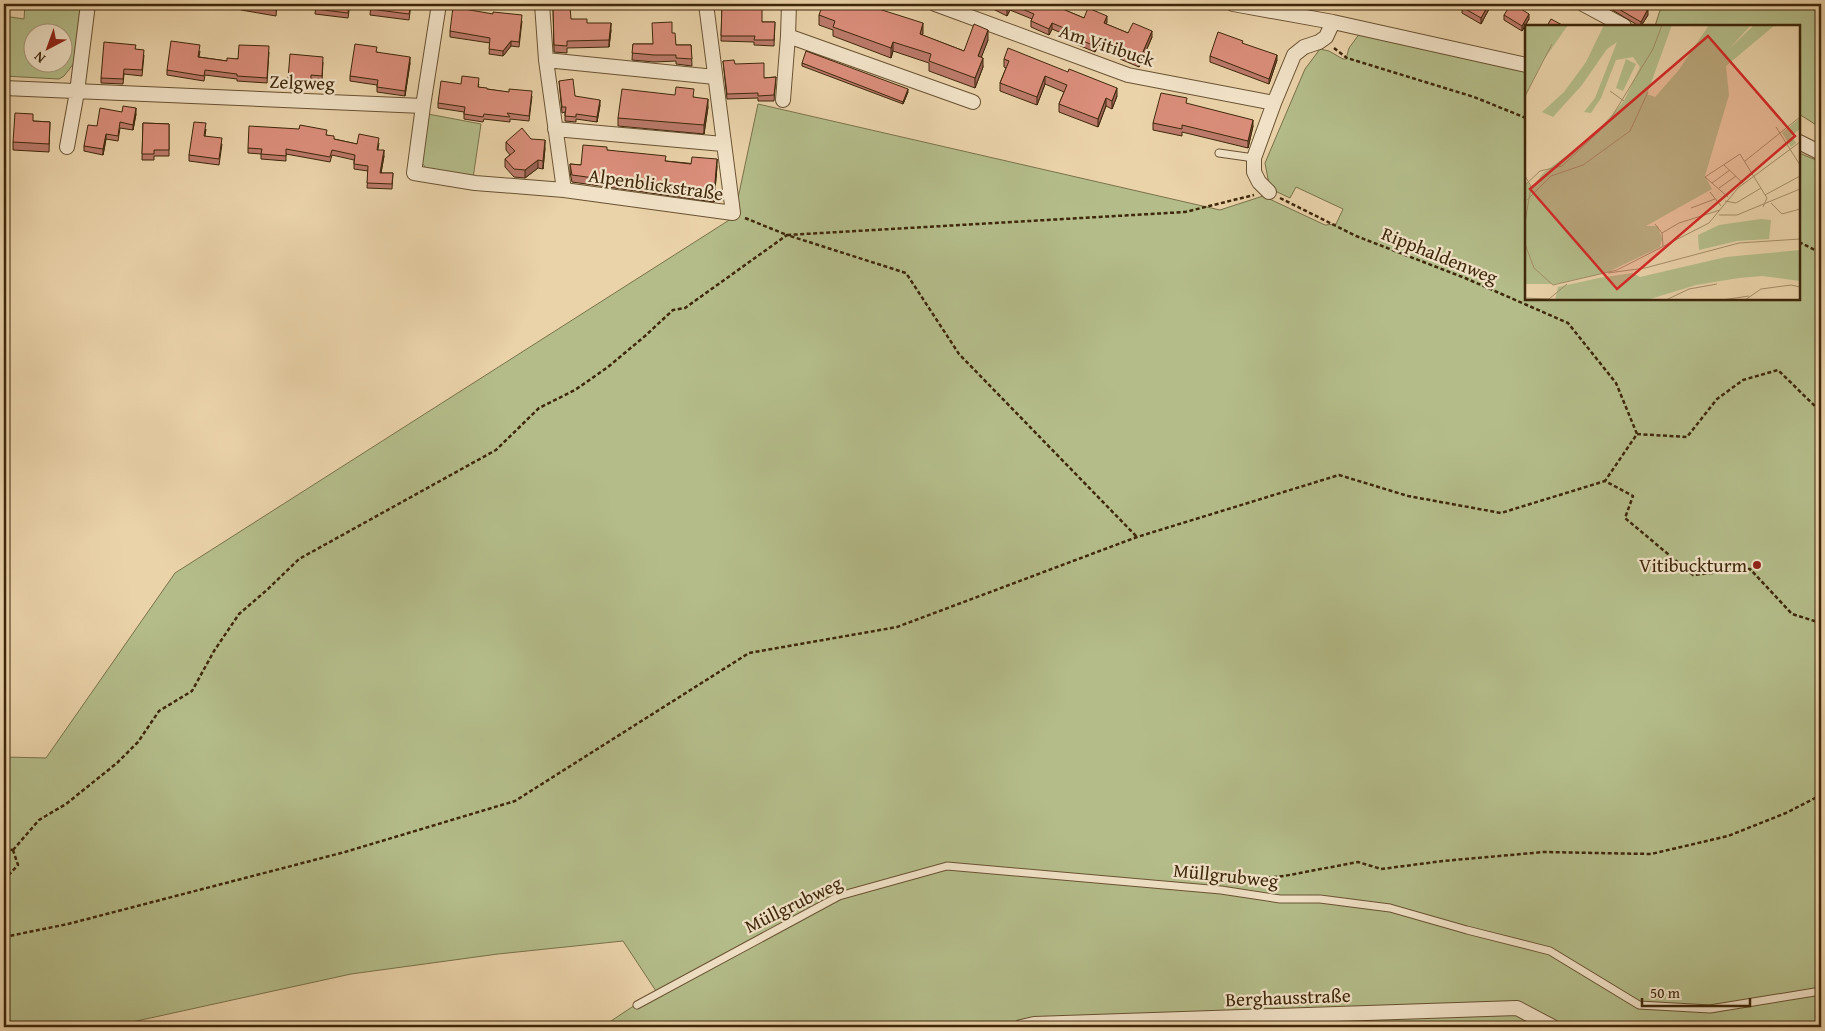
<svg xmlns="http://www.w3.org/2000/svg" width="1825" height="1031" font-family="'Gentium Book Plus',serif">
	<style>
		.green { fill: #b4bd8a; stroke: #79724a; fill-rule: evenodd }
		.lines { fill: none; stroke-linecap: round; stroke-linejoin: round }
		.service-casing { stroke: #695232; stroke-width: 9 }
		.minor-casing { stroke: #695232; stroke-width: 16 }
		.path { stroke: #3e270a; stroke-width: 2.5; stroke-dasharray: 4 2.5; stroke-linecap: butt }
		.service { stroke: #f1e2c7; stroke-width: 7 }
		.minor { stroke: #f1e2c7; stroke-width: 14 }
		.wall { fill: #bb7a6a; stroke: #3e270a }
		.shaded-wall { fill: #996356; stroke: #3e270a }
		.building { fill: #da8e7b; stroke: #3e270a }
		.poi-dot { fill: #8f2418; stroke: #f1e2c7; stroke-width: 2 }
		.labels { text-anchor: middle; stroke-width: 4.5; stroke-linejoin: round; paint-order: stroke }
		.street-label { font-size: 19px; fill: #3e270a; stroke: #f1e2c7 }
		.poi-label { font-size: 19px; fill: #3e270a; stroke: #f1e2c7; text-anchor: end }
		.inset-road { fill: none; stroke: #a58e69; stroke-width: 1 }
		.view { fill: #d62828; fill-opacity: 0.15; stroke: #d62828; stroke-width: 2.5 }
		.inset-edge { fill: none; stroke: #3e270a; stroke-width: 2.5 }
	</style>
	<rect width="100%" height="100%" fill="#ead2a9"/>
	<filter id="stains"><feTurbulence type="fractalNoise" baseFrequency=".004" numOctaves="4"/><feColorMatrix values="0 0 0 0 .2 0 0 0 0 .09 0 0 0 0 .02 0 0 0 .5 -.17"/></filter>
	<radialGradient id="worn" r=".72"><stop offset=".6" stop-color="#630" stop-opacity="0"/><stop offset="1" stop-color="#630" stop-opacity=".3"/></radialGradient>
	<!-- green -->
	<path class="green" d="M25 4H83L74 63 64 76 59 79 4 76V16L24 19ZM32 32H62V62H32Z
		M1662 4H1821V128L1799 114V26H1655Z
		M1360 33 1526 71V299H1799V153L1821 162V1027H1364L1199 1023 1179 1027H602L656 991 623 941 498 954 351 974 132 1022 118 1027H4V757L46 758 175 573 734 217 758 104 1220 210 1263 196 1325 225 1336 224 1343 209 1296 187 1290 198 1275 191 1269 184 1265 163 1305 69 1320 49 1329 51 1343 59H1346L1349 48Z
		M428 114 481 124 473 178 426 168 422 163Z"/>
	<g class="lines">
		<!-- service casing -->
		<g class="service-casing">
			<path id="service" d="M1219 153 1254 158
				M637 1005 839 896 947 866 1221 890 1280 899H1320L1390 908 1467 930 1550 951 1639 1005 1710 1009 1821 991"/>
		</g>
		<!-- minor casing -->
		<g class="minor-casing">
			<path id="minor" d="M439 4 423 106 414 173 475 183 564 190 733 213 706 4
				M542 4 546 60 564 190
				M935 4 1128 75 1274 103
				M1233 4 1333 22 1526 65
				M1583 4 1624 26
				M788 36 973 102
				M546 60 715 77
				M4 88 423 106
				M783 100 788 36 789 4
				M555 129 723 144
				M1799 142 1821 153
				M67 147 77 92 88 4
				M1269 192 1259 182 1254 172V158L1274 103 1294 55 1304 47 1319 42 1326 37 1333 22
				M1021 1027 1034 1024 1517 1008 1553 1027"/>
		</g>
		<!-- path -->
		<path class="path" d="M1334 48 1347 58 1474 97 1526 118
			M1280 198 1356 236 1465 278 1568 323 1616 383 1637 434 1605 481
			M745 218 787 235 1185 212 1254 195
			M1799 242 1821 253
			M1637 434 1687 437 1717 399 1743 380 1778 370 1821 412
			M4 849 13 850
			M13 850 39 820 66 804 117 763 138 742 159 711 192 691 214 651 239 614 268 589 299 559 496 450 539 408 575 390 608 367 645 336 673 310 685 308 787 235 906 273 959 354 1137 537
			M4 880 18 865 13 850
			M1235 882 1243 878H1265L1284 876 1358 862 1381 869 1443 861 1544 852 1651 854 1728 836 1786 813 1821 795
			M4 937 68 924 345 852 515 801 749 653 897 627 1137 537 1339 475 1408 496 1501 513 1605 481 1633 496 1625 518 1693 575 1750 569 1792 614 1821 623"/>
		<!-- service -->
		<use href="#service" class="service"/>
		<!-- minor -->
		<use href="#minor" class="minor"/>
	</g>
	<!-- wall -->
	<path class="wall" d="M120 4H152L120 5Z
		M179 4H212V6L179 5Z
		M242 4H277L276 16 241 10Z
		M316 4H350L348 18 315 14Z
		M371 4H411L409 20 370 15Z
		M722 4 733 6 762 22H775L774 46 754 45V42L721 41Z
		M983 4H1062L1060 8 1084 18 1107 22 1106 24 1128 33 1152 37 1139 67 1120 59V54L1098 45 1095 52 1076 44V39L1052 29 1049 35 1031 27V21L1032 19 1010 10 1007 16Z
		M1415 4H1426L1425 9Z
		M1604 4H1638L1648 15 1641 26H1639L1604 5Z
		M553 7 571 19 611 30 609 47 567 48V53L554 52Z
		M1462 7 1489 9 1481 24 1462 13Z
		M819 15 923 33 922 35 964 51 988 40 981 57 983 67 975 88 929 71V63L893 51 891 58 833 36V30L819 25Z
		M1504 15 1529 19 1522 31 1504 20Z
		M522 21 519 47 511 46 503 56 489 54 490 43 450 37V31Z
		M672 33 676 45H691L692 66 676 64V61L654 62 632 60 633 44H653Z
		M135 49 144 55 142 76 124 74 123 84 101 83V78Z
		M200 51 199 57 227 61 269 52 267 83 237 81V79L205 75 204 81 167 75V70Z
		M377 52 410 63 405 96 377 92V85L350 81V76Z
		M1210 56 1277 60 1269 84 1210 62Z
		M1004 59 1117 96 1112 109 1106 106 1098 127 1059 112V104L1064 92 1045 84 1037 105 1000 91V83L1006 68 1004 67Z
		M723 61 735 64 764 78 776 77 774 101H758V98L727 99Z
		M323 62 322 81 311 80V86L288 85V79Z
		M802 63 908 92 903 104 802 66Z
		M559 81 575 96 600 105 597 122 576 119V122L565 121V112L562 113Z
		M461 84H479L478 87 487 89 532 96 529 121 510 119V122L484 119 483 122 464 119V112L438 108V103Z
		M694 97 708 107 704 134 618 126V118Z
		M1187 104 1253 126 1248 148 1182 132V136L1153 130V123Z
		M136 114 133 130 120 128 118 141 106 139 103 155 84 151V146L97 126Z
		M33 121 50 122 49 152 13 150V142Z
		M143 123 169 124V156H154V160H142Z
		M206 129 205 136 222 144 219 165 189 161V155Z
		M327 135 334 139 357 144 379 143 378 150 384 156 381 173H393L392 189 367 188 368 171 354 169V160L332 155 330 162 286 154V161L261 159V154L248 153V148Z
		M531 139 545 148 543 169 538 168 525 178 514 177 505 167V159L510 155 506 150V142Z
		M607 150 666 161 717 166 714 202 572 182 570 172V164L581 165Z"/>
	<!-- shaded-wall -->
	<path class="shaded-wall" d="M1010 4V10L1007 16V10Z
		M1489 4V9L1481 24V18Z
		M1648 9V15L1641 26V22Z
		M1529 14V19L1522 31V26Z
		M1107 16V22L1104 29V23Z
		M611 23V30L609 47V40Z
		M923 23V33L920 44V34Z
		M1052 23V29L1049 35V29Z
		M988 30V40L978 66V56Z
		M1152 31V37L1139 67V61Z
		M1098 39V45L1095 52V46Z
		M511 41V46L503 56V51Z
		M893 42V51L891 58V48Z
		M1277 55V60L1269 84V79Z
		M410 57V63L405 96V91Z
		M983 58V67L975 88V78Z
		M1045 76V84L1037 105V97Z
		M1117 88V96L1112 109V101Z
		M908 89V92L903 104V102Z
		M1106 98V106L1098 127V119Z
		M708 99V107L704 134V125Z
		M600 100V105L597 122V117Z
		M136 108V114L133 130V125Z
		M1253 120V126L1248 148V141Z
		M106 134V139L103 155V149Z
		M545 140V148L543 169V161Z
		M384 150V156L380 178V173Z
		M717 159V166L714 202V194Z
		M538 160V168L525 178V170Z"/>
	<!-- building -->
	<path class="building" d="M242 4H276V10L241 5Z
		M316 4H349L348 13 315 9Z
		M371 4H411L409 14 370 9Z
		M722 4H733V6L762 7V22H775L774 40H754L755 36H721Z
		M823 4H863L923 23 920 34 964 51 974 24 988 30 978 56 983 58 975 78 929 61 931 54 893 42 891 48 833 27 835 21 819 15Z
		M994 4H1010L1007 10Z
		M1010 4H1060L1058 7 1084 18 1088 8 1107 16 1104 23 1128 33 1133 23 1152 31 1139 61 1120 53 1122 49 1098 39 1095 46 1076 38 1078 34 1052 23 1049 29 1031 21 1034 14Z
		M1464 4H1489L1481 18 1462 7Z
		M1511 4H1513L1529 14 1522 26 1504 15Z
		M1610 4H1638L1648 9 1641 22Z
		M453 7 493 14V12L522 15 519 42 511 41 503 51 489 49 490 38 450 31Z
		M553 7H570L571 19H587V23H611L609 40 567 41V46L554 45Z
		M1551 19 1564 26H1547Z
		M672 22V33H675L676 45H691L692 59 676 58V55H654L632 53 633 44H653L652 23Z
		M1218 32 1243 41 1242 43 1277 55 1269 79 1210 56Z
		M171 41 200 45 198 57 227 61V58L238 59 239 45 269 46 267 78 237 76V74L205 70 204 76 167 70Z
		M104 42 136 45 135 49 144 50 142 70 124 69 123 79 101 78Z
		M355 44 377 47 376 52 410 57 405 91 377 87 378 80 350 76Z
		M1008 48 1068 72 1069 69 1117 88 1112 101 1106 98 1098 119 1059 104 1067 85 1045 76 1037 97 1000 83 1009 61 1004 59Z
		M806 51 908 89 903 102 802 63Z
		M290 54 323 57 322 76 311 75V81L288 79Z
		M734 60 735 64 764 63V78L776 77 774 95 758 96V93L727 94 723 61Z
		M462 76 479 78 478 87 487 88V89L509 92V89L532 91 529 116 507 113 510 117 484 114 483 117 464 114 465 107 438 103 441 81 461 84Z
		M573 79 575 96 600 100 597 117 576 114V117L565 116 566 107H562L559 81Z
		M676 87 694 89 693 97 708 99 704 125 618 118 622 89 675 95Z
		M1161 93 1187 98 1186 103 1253 120 1248 141 1182 125V129L1153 123Z
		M123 106 136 108 133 125 120 122 118 136 106 134 103 149 84 146 88 125 97 126 100 108 122 112Z
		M15 113 33 114V121L50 122 49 144 13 142Z
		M194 122 206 123 204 136 222 138 219 159 189 155Z
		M143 123 169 124V150H154V154H142Z
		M300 125 327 130 326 135 334 136V139L357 144 359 134 379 138 377 150H384L380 173H393L392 184 367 183 368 166 354 164 355 155 332 150 330 157 286 149V156L261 154 262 149 248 148 249 126 299 129Z
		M522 128 531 139 545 140 543 161 538 160 525 170 514 169 505 159 515 151 506 142Z
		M583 145 607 147V150L666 156 665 161 691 164 692 157 717 159 714 194 572 175 570 164 581 165Z"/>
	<!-- markers -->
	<circle class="poi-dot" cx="1757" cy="565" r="5"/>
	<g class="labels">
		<!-- street labels -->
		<g class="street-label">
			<text transform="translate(1107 45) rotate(18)" y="7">Am Vitibuck</text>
			<text transform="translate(302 82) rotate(2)" y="7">Zelgweg</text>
			<text transform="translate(656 184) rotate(8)" y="7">Alpenblickstraße</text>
			<text transform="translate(1440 255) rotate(22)" y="7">Ripphaldenweg</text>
			<text transform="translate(1226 875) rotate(6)" y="7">Müllgrubweg</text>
			<text transform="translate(793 904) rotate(-26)" y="7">Müllgrubweg</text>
			<text transform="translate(1288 997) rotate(-2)" y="7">Berghausstraße</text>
		</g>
		<!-- poi labels -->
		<g class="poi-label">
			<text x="1747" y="572">Vitibuckturm</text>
		</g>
	</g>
	<!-- overview -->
	<g transform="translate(1525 25)">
		<rect width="275" height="275" fill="#ead2a9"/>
		<path d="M0 0H43L18 36 0 73ZM79 0H147L122 69 130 72 153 46 184 0H226L204 24 229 0H250L201 41 204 70 180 151 187 164 121 201H133L137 214 135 222 81 248 31 259H0V160L3 157 7 163 18 148 67 112 99 76 115 42 108 32 91 35 76 73 66 88 59 87 70 73 92 17 82 24 57 60 28 92 17 87 39 67 61 37ZM101 34 111 39 98 66 91 63ZM275 93V104L266 111 271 118 266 122 257 108ZM236 194 246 195 244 214 212 216 174 225 173 210 194 200ZM275 225V256L237 251 214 253 171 260 122 275H30L33 262 74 253 107 248 115 252 201 232Z" fill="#b4bd8a"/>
		<path class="inset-road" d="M85 66 99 76M0 71 27 19M251 102 275 140M220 136 275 92M199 140 219 159M0 151 6 161 0 198M187 158 205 145M0 160 15 146 37 141 83 98 128 24 137 0M194 163 211 151M185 167 196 181M240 170 275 151M203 172 180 152 215 129 242 173 238 182M2 175 26 151 58 140 105 106 123 67M200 176 211 178 236 163M246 178 257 189 275 184M166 183 190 174M194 190H212L275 164M130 199 137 208 138 221M137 208 154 198 195 185M0 219 9 243 28 260 92 245 184 198 213 163 275 117M83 248 120 243 214 218 275 214M0 273 24 274 42 259M141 275 164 264 192 259M197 275 224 271M220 275 236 264 266 260 275 262"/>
		<path class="view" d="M183 11 270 111 92 264 5 164Z"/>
		<rect width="275" height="275" class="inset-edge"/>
	</g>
	<!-- margin -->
	<rect width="1825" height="1031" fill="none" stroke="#ead2a9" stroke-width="20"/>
	<rect x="5" y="5" width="1815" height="1021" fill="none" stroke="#3e270a" stroke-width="2.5"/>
	<rect x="10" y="10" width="1805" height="1011" fill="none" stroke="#3e270a"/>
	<!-- north arrow -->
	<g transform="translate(48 48) rotate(221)"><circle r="24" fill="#f1e2c7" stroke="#a9977b"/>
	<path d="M0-4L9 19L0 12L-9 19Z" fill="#8f2418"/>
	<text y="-8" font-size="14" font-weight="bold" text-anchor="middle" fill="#3e270a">N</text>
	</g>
	<!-- scale -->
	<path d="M1642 998v8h108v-8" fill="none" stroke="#3e270a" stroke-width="2.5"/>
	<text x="1650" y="998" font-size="15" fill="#3e270a" stroke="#f1e2c7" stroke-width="4" paint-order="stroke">50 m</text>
	<rect width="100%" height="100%" filter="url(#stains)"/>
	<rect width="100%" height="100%" fill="url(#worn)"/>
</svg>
